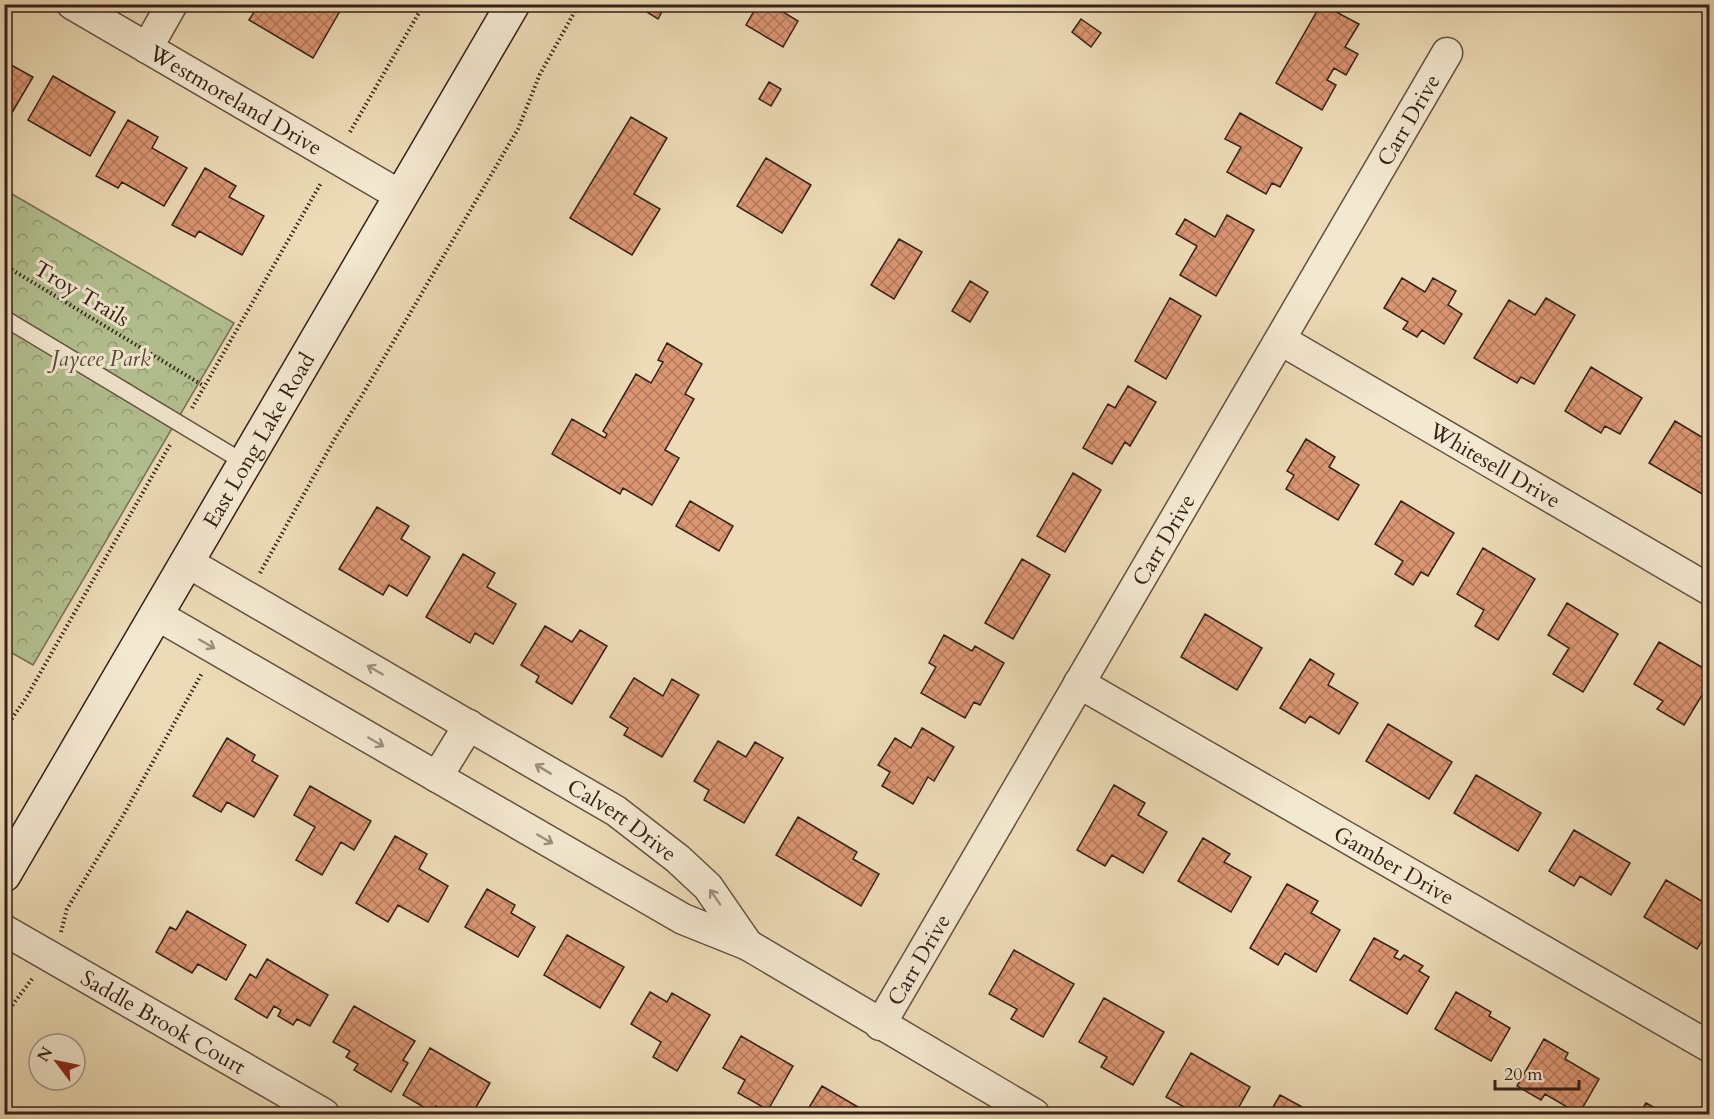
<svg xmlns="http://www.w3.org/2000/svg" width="1714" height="1119" font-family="Cardo,serif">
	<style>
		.park { fill: url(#park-crowns); stroke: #747155; stroke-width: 1.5 }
		.building { fill: url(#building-cross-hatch); stroke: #352119; stroke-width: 1.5 }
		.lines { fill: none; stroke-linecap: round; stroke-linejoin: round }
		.service-casing { stroke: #635040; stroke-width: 18 }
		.minor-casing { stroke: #635040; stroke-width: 33 }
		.secondary-casing { stroke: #352119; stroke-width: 36 }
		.path { stroke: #352119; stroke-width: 4; stroke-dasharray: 1.5 3; stroke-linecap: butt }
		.service { stroke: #f3e8d0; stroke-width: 15 }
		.minor { stroke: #f3e8d0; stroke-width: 30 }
		.secondary { stroke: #f3e8d0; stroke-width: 33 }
		.oneway { stroke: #9e8e7e }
		.labels { text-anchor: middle; stroke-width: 6; stroke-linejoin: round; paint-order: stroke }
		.street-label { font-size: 22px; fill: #352119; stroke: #f3e8d0 }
		.park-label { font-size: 22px; font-style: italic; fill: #544937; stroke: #f3e8d0 }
	</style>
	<defs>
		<pattern id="park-crowns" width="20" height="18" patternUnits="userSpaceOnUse" patternTransform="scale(1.5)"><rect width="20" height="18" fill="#b3c191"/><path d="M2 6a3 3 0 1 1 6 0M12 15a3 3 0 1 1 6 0" fill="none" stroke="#929c76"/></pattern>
		<pattern id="building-cross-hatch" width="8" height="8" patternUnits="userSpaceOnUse" patternTransform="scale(1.5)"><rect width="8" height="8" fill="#db9672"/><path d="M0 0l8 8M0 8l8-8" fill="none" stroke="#b27a5d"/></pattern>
	</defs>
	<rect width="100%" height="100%" fill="#ecdbb6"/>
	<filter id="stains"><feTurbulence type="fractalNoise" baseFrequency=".00333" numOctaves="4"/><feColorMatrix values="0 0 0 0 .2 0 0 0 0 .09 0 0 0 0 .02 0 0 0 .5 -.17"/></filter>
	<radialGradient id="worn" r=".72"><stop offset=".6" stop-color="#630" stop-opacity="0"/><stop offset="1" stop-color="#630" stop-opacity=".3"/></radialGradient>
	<!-- park -->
	<path class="park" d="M5 190 234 323 33 665 5 649Z"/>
	<!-- building -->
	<path class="building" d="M259 4H344L313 58 249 20Z
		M634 4H666L658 19Z
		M758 4H770L798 21 783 47 746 25Z
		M1321 4 1359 24 1345 47 1358 54 1346 75 1334 68 1327 80 1336 85 1322 110 1276 83Z
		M1081 19 1101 33 1091 47 1072 32Z
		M4 61 33 77 10 116 4 113Z
		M53 76 115 112 90 156 28 120Z
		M769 82 781 89 771 106 759 99Z
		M1240 113 1302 148 1280 187 1272 183 1266 194 1227 172 1241 147 1225 139Z
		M631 117 667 138 634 194 660 209 632 255 570 218Z
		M128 120 158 137 152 148 187 168 164 206 122 182 118 188 96 176Z
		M766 158 811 185 782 233 737 206Z
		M205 168 236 186 229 197 264 216 242 255 199 231 195 237 172 225Z
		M1227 215 1254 230 1216 296 1180 275 1197 246 1176 234 1185 219 1215 237Z
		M899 239 922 252 894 299 871 285Z
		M1402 278 1425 292 1433 278 1456 291 1448 305 1462 314 1444 344 1422 330 1417 337 1403 329 1408 322 1384 308Z
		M970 281 988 292 970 322 952 311Z
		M1170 298 1201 316 1166 379 1135 361Z
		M1546 298 1575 315 1534 384 1521 377 1517 383 1474 358 1509 300 1535 315Z
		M667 343 702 364 685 394 694 399 665 450 679 458 652 505 623 488 620 494 552 454 572 419 605 438 607 434 603 431 636 374 651 383 663 362 658 360Z
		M1591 367 1642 398 1620 434 1605 426 1601 433 1565 411Z
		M1128 386 1156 402 1130 446 1125 442 1112 464 1083 448 1108 404 1115 408Z
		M1675 421 1710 442V485L1704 495 1649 463Z
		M1306 439 1335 457 1329 467 1359 485 1338 520 1286 489 1294 475 1287 471Z
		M1073 473 1101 490 1065 552 1037 536Z
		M690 501 733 526 719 551 676 526Z
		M1401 501 1454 533 1428 576 1421 572 1413 585 1395 574 1403 561 1375 544Z
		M377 507 409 526 401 539 430 557 407 596 389 585 383 595 339 569Z
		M1483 548 1535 579 1498 640 1475 626 1484 610 1457 594Z
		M463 554 495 573 487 587 516 604 493 644 475 633 470 643 426 617Z
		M1022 559 1050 575 1013 639 985 623Z
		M1567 603 1618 634 1583 692 1553 674 1569 648 1548 635Z
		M1205 614 1262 648 1237 690 1181 657Z
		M545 626 572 642 580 630 607 646 572 704 536 682 539 676 521 665Z
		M944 635 972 651 975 646 1004 663 980 705 974 702 965 718 921 693 936 667 929 663Z
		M1659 642 1710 672V682L1684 725 1657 709 1663 701 1634 684Z
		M1310 659 1334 674 1328 685 1358 703 1339 734 1310 716 1305 723 1280 708Z
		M634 678 663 696 672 679 699 695 662 757 624 735 628 728 610 717Z
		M1388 724 1452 762 1429 799 1366 761Z
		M922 728 954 747 934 781 928 777 913 804 882 786 890 772 878 765 895 738 911 748Z
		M227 738 255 755 252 761 278 776 254 817 227 802 221 812 193 796Z
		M718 741 746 757 755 742 783 758 744 823 704 800 709 790 694 781Z
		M1476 775 1541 813 1518 851 1454 813Z
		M1114 785 1145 803 1138 815 1167 832 1143 873 1112 855 1105 866 1077 850Z
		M310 786 371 821 354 850 341 842 322 875 296 860 315 827 294 815Z
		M798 817 857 852 853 859 879 874 861 906 776 855Z
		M1574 830 1630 863 1611 895 1580 876 1574 886 1549 871Z
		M395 836 427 854 419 869 448 886 428 922 398 905 388 922 356 903Z
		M1203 838 1230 854 1224 862 1251 877 1231 912 1178 881Z
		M1666 880 1710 906V928L1697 949 1644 917Z
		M1287 884 1318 901 1311 913 1340 930 1316 972 1285 953 1278 965 1250 948Z
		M487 889 515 905 511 913 535 927 518 957 465 927Z
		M187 911 246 945 226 980 198 964 192 973 156 952 170 927 176 930Z
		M567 935 624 967 600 1008 544 975Z
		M1374 938 1398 951 1394 957 1400 960 1404 955 1423 966 1419 971 1429 977 1407 1014 1350 980Z
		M1014 950 1074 984 1043 1037 1011 1019 1017 1009 989 994Z
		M267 959 328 995 310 1026 297 1019 293 1025 278 1016 281 1010 274 1006 267 1018 235 999 250 974 256 978Z
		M650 992 667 1002 672 993 710 1015 677 1071 653 1057 661 1042 631 1024Z
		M1456 992 1491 1012 1489 1016 1510 1028 1491 1061 1435 1029Z
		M1104 998 1164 1032 1133 1085 1101 1067 1107 1057 1079 1042Z
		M354 1006 415 1041 403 1060 408 1063 391 1092 354 1070 358 1064 346 1057 350 1051 333 1042Z
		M741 1036 793 1066 768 1110 738 1093 745 1080 723 1068Z
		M1544 1039 1568 1053 1565 1059 1599 1079 1579 1114 1545 1094 1541 1100 1517 1086Z
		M430 1048 490 1083 472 1114 456 1108 451 1114 436 1106 432 1112 403 1095Z
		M1191 1053 1250 1087 1235 1114H1192L1193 1112 1166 1097Z
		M822 1086 870 1114H805Z
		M1280 1095 1315 1114H1269Z
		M1646 1103 1666 1114H1639Z"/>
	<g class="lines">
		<!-- service casing -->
		<g class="service-casing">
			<path id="service" d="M4 318 245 463"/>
		</g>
		<!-- minor casing -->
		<g class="minor-casing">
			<g id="minor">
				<path id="s1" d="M72 4 401 196"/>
				<path d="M147 48 172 4"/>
				<path id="s2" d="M1281 340 1710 590"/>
				<path id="s3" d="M187 562 616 811 678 859 708 887 748 945"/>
				<path d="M157 615 683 919 748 945 1034 1114"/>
				<path id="s4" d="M1079 683 1710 1047"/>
				<path d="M437 777 469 725"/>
				<path id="s5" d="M4 930 324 1114"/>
				<path id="s6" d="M880 1025 1447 53"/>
			</g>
		</g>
		<!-- secondary casing -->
		<g class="secondary-casing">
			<g id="secondary">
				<path id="s7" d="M4 875 513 4"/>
			</g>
		</g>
		<!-- path -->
		<path class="path" d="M350 132 424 4
			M4 265 204 386
			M192 408 321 183
			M260 573 334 440 361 397 518 129 540 74 579 4
			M4 730 26 698 171 443
			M61 932 67 909 124 814 202 673
			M4 1016 32 979"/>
		<!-- service -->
		<use href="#service" class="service"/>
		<!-- minor -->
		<use href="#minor" class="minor"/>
		<!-- secondary -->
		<use href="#secondary" class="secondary"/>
	</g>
	<!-- one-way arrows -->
	<defs><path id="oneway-shaft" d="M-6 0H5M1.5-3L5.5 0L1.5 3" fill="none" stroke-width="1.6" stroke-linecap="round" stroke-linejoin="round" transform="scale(1.5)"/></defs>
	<g class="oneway">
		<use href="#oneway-shaft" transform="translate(207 644) rotate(30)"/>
		<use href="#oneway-shaft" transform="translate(375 670) rotate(-150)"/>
		<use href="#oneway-shaft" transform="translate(376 742) rotate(30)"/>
		<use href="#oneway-shaft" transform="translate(543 769) rotate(-149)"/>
		<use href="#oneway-shaft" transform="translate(545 839) rotate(30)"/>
		<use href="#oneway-shaft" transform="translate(715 897) rotate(-125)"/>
	</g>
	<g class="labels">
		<!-- street labels -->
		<g class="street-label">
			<text dy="8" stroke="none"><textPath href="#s1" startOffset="190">Westmoreland Drive</textPath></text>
			<text dy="8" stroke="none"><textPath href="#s6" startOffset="1048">Carr Drive</textPath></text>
			<text transform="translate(82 293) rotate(31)" y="8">Troy Trails</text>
			<text dy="8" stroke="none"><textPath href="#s7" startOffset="504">East Long Lake Road</textPath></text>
			<text dy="8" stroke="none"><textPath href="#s2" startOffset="248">Whitesell Drive</textPath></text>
			<text dy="8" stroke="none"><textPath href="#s6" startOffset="562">Carr Drive</textPath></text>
			<text dy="8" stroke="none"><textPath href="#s3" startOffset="506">Calvert Drive</textPath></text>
			<text dy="8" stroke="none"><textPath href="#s4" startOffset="364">Gamber Drive</textPath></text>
			<text dy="8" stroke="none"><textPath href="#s6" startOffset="76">Carr Drive</textPath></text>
			<text dy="8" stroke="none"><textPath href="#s5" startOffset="184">Saddle Brook Court</textPath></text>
		</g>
		<!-- park labels -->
		<g class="park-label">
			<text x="101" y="366">Jaycee Park</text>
		</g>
	</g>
	<!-- margin -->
	<rect width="1714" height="1119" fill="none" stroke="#ecdbb6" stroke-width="24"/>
	<rect x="6" y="6" width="1702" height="1107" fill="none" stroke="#352119" stroke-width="3"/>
	<rect x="12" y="12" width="1690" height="1095" fill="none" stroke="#352119" stroke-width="1.5"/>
	<!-- north arrow -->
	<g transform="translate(57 1062) rotate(302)"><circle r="28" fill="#f3e8d0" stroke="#a79887" stroke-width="1.5"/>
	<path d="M0-4.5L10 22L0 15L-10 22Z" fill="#8f2418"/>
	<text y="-9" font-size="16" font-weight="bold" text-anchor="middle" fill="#352119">N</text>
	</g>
	<!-- scale -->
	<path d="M1495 1080v9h84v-9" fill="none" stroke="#352119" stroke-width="3"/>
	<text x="1504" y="1080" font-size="18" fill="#352119" stroke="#f3e8d0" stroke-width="4.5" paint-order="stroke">20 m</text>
	<rect width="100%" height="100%" filter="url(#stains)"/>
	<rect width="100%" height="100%" fill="url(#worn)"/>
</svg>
